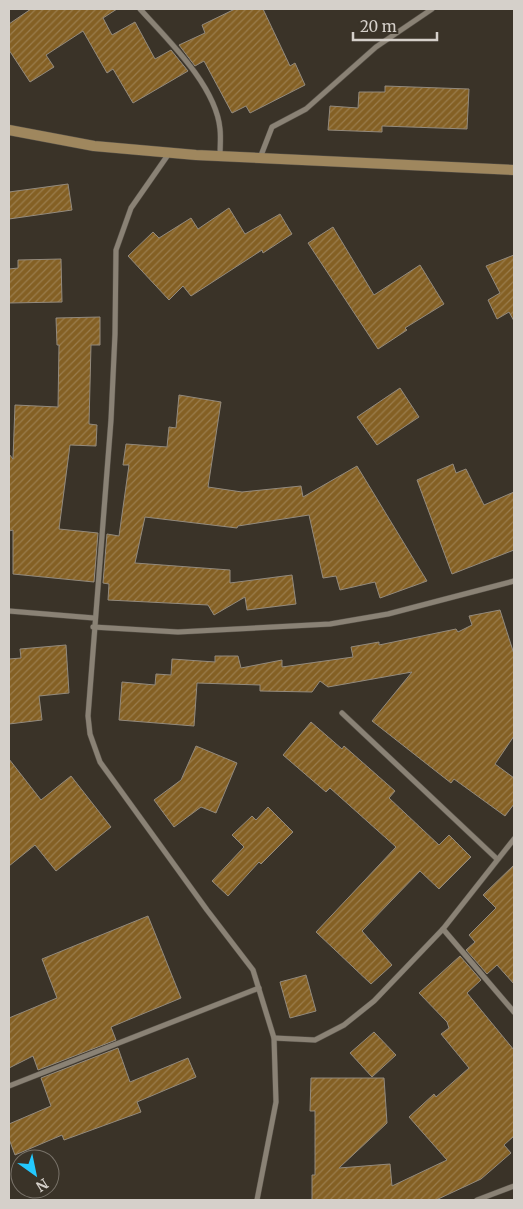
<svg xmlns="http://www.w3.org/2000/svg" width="523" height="1209" font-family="Merriweather,serif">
  <defs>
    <pattern id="building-hatch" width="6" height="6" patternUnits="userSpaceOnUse" patternTransform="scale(1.25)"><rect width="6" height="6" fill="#846024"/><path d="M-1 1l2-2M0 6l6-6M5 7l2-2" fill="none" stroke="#9a7d4d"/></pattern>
  </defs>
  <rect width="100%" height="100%" fill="#3a3328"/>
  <g fill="url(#building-hatch)" stroke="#938a7d">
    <path d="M31,9H117L103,18L112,35L135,22L155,59L171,50L188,71L133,103L113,69L107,73L83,31L46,55L54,67L30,82L9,50V24Z"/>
    <path d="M235,9H263L290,66L295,63L305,85L250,113L246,106L232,113L204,61L195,66L179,45L205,33L202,25Z"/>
    <path d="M385,86L469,89L467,129L382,126V132L328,130L330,106L358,108L359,92H385Z"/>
    <path d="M68,184L72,210L9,219V192Z"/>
    <path d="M229,208L245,234L280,214L292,234L263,253L262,250L191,296L183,286L169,300L128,256L153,232L159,238L191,218L198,229Z"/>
    <path d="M333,227L374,295L420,265L444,304L405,328L407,330L378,349L308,243Z"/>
    <path d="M514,255V321L509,312L497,319L488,300L500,293L486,266Z"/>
    <path d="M61,259L62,302L9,303V269L18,268V260Z"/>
    <path d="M100,317V345H91L89,424L97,425L96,446L70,445L59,529L98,533L94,582L13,574V530L9,531V454L13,459L15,405L58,407L59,345H57L56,318Z"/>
    <path d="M400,388L419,417L377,445L357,417Z"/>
    <path d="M179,395L221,402L208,487L242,492L301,486L303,497L357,466L427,581L380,598L375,582L340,590L336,576L323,578L309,515L238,526L237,528L145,517L135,563L230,570V583L292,575L296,604L247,610L245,597L214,615L208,605L108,600L109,584L103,583L107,534L119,536L129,465H123L126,444L167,447L169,427L176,428Z"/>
    <path d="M453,464L456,473L466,469L484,505L514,492V550L452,574L417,480Z"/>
    <path d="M500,610L514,654V736L495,764L514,778V804L505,816L454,779L451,783L372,721L412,672L328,687L320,681L312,692L260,691V685L197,683L194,726L119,720L122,682L155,685L156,674L171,675L172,659L215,662V656H238L241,668L282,660V667L353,657L351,647L379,642V645L456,629L458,632L472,625L469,616Z"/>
    <path d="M66,645L69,693L39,696L42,720L9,724V659L21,658L20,649Z"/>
    <path d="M311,722L342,749L344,746L395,791L389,798L439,845L449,835L471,857L439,889L420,871L362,931L392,965L371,984L316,932L396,847L330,788L326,792L283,755Z"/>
    <path d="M196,746L237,763L216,813L201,807L174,827L154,800L181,780Z"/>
    <path d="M9,759L41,800L71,776L111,827L56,871L35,845L9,866Z"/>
    <path d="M268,807L293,832L261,864L259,862L228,896L212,881L244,847L232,835L252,816L256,820Z"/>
    <path d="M514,865V984L497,965L487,974L466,950L475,942L469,935L496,908L483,895Z"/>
    <path d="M148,916L181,998L111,1027L116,1040L38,1070L33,1056L9,1068V1018L57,998L42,959Z"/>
    <path d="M460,956L481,980L467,993L514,1050V1136L504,1145L511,1153L481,1179L436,1200H312V1175H315V1111H310L311,1078H384L387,1123L339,1168L390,1164L392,1186L447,1160L409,1117L434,1094L436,1097L469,1068L441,1034L449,1028L447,1022L419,993Z"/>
    <path d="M306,975L316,1011L290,1018L280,982Z"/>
    <path d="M374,1032L396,1055L372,1077L350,1053Z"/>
    <path d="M118,1048L130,1082L188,1058L196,1077L137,1102L141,1112L64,1140L62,1135L15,1155L9,1139V1124L51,1106L41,1078Z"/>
  </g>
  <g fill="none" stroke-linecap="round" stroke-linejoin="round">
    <defs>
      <g id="street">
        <path d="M140,9C168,40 216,86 220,129C221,138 220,147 220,156"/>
        <path d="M170,152L131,208L116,250L115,334L111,420L88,716L90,734L100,762L207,910L253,970L274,1038L276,1102L257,1200"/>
        <path d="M260,158L272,127L306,109L376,47L432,9"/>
        <path d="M9,611L94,618"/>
        <path d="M93,627L178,632L330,624L388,614L514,581"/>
        <path d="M342,713L497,859"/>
        <path d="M443,929L514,1012"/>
        <path d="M274,1038L315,1040L344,1025L374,1001L443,929L514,839"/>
        <path d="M9,1086L259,988"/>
        <path d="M477,1200L514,1186"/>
      </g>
      <path id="secondary" d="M9,130L94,146L196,155L514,170"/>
    </defs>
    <use href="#street" stroke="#575148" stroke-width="6"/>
    <use href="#secondary" stroke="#575148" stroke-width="11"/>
    <use href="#street" stroke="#8a8275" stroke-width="5"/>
    <use href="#secondary" stroke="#9f875e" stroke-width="10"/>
  </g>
  <rect width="523" height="1209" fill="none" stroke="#d5d0ca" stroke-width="20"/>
  <g transform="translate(35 1174) rotate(147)"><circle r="24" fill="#3a3328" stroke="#787269"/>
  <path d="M0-4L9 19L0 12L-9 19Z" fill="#24c9fe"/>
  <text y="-8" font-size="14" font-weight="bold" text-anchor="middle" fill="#d5d0ca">N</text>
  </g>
  <path d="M353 32v8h84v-8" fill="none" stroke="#d5d0ca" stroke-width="2.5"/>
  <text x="360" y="32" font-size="15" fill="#d5d0ca" stroke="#3a3328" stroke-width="4" paint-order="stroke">20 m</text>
</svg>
